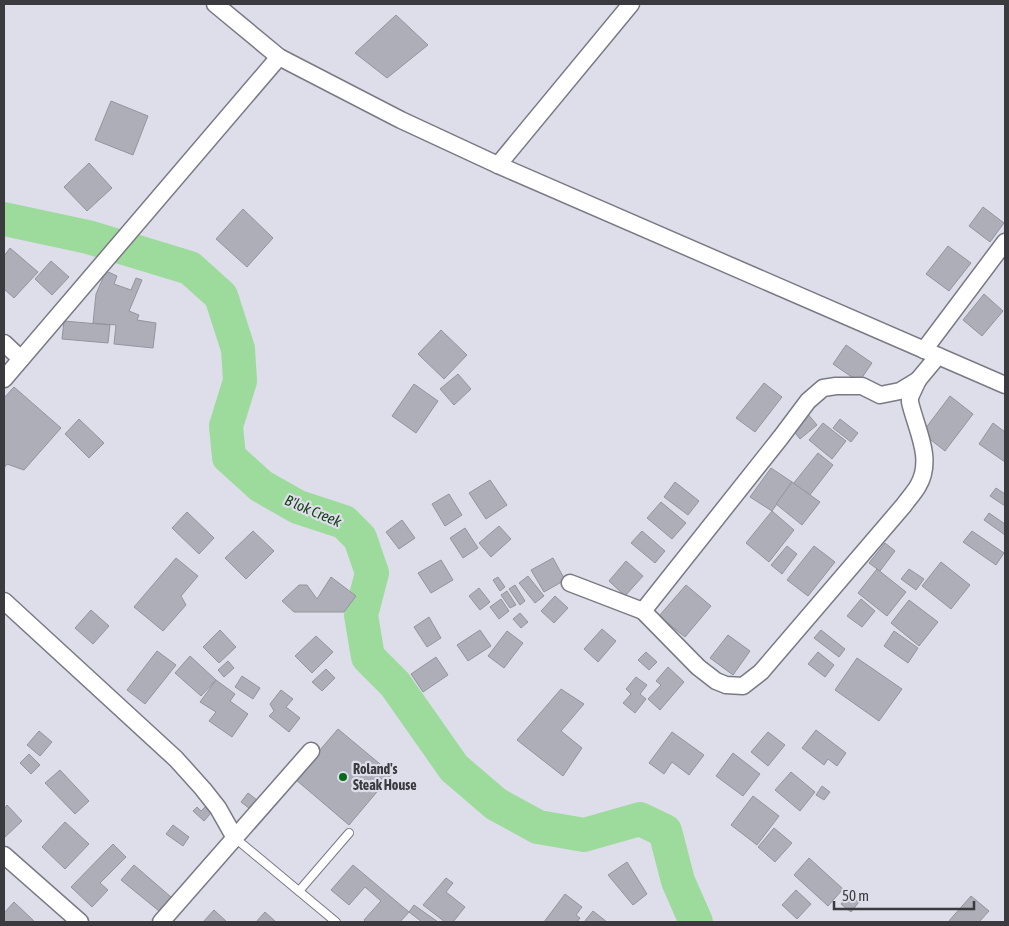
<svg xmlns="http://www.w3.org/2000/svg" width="1009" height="926" font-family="'Asap Condensed',sans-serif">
  <rect width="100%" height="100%" fill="#dedeea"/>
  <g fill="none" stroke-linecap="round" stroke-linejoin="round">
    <path stroke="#9cdb9c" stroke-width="34" d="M4,219L88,237L190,268L221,296L238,349L240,381L226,426L229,457L261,486L298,507L344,522L360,538L372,573L361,615L368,657L395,684L454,768L496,804L538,827L584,835L640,819L665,831L678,881L696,922"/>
  </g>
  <g fill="#aeaeb9" stroke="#94949e">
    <path d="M396,15L428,45L387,78L355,53Z"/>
    <path d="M111,101L148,116L133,155L95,140Z"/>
    <path d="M89,163L112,188L87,211L64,187Z"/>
    <path d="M983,207L1004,223L990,242L969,226Z"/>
    <path d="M243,209L273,238L247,267L216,239Z"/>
    <path d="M948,246L971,263L949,291L926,274Z"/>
    <path d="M10,248L38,272L14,298L4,289V256Z"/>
    <path d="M51,261L69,277L52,295L35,279Z"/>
    <path d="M106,271L117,276L114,284L131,290L136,278L142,280L129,311L139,315L137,320L156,323L153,348L114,344L116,325L93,323L96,294Z"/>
    <path d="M984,294L1003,311L982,336L963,320Z"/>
    <path d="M64,321L110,325L108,343L62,339Z"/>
    <path d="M441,330L467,355L444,379L418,354Z"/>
    <path d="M846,345L872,363L859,382L833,364Z"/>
    <path d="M458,374L471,389L454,405L440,389Z"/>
    <path d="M764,383L782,397L755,432L736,418Z"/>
    <path d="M414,384L438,401L416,433L392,416Z"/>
    <path d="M14,387L61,428L24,470L7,464L4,468V398Z"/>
    <path d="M950,396L973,414L945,451L922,433Z"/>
    <path d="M807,413L817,425L800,439L790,426Z"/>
    <path d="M79,419L104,443L89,458L65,434Z"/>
    <path d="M840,419L858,433L851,442L833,428Z"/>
    <path d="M823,423L846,441L832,459L809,440Z"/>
    <path d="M993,423L1005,432V462L979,444Z"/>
    <path d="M818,453L833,465L809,496L793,484Z"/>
    <path d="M771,468L792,482L772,511L750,497Z"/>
    <path d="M490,480L507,505L486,519L469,493Z"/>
    <path d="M675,482L699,501L688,515L664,497Z"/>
    <path d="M792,482L820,502L802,525L776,504Z"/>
    <path d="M996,488L1005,494V506L990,496Z"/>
    <path d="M449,494L462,515L445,526L432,504Z"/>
    <path d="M661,502L686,523L672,539L647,518Z"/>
    <path d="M772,511L794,530L769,562L746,543Z"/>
    <path d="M187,512L214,538L199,554L172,528Z"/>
    <path d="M989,513L1005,524V535L984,520Z"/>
    <path d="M402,520L415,538L399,549L386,532Z"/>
    <path d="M499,526L511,539L491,557L479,543Z"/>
    <path d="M465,528L478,548L463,558L450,538Z"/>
    <path d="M253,531L274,551L246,579L225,558Z"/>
    <path d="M642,531L665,551L655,563L631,543Z"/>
    <path d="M972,531L1004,553L996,565L963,542Z"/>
    <path d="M885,543L895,551L880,571L869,563Z"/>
    <path d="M787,546L797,554L782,574L771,565Z"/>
    <path d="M814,546L835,562L808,596L787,580Z"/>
    <path d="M176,558L198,576L181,596L186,605L163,631L134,607Z"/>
    <path d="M553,558L565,580L544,592L531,570Z"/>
    <path d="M441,560L453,580L431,593L418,573Z"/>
    <path d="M626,561L643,576L625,596L609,581Z"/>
    <path d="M941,562L970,585L951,609L922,586Z"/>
    <path d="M877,569L906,592L887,616L858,593Z"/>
    <path d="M909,569L924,579L916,590L901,579Z"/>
    <path d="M528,576L544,596L535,603L519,583Z"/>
    <path d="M331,577L356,596L344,612H294L282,601L299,585H307L317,599Z"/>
    <path d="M498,577L505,587L500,591L493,580Z"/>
    <path d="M515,585L525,601L520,605L509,589Z"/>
    <path d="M686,585L711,606L685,637L659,616Z"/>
    <path d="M479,588L490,602L480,610L469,596Z"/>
    <path d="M507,591L516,605L510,608L501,595Z"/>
    <path d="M555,596L568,608L554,623L541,611Z"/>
    <path d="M501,599L509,611L499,619L490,607Z"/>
    <path d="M861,599L875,611L862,627L847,616Z"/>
    <path d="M909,600L938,622L919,646L891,623Z"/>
    <path d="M91,610L109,626L93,644L75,628Z"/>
    <path d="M520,613L528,622L521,628L513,619Z"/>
    <path d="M429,617L441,638L427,647L414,627Z"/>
    <path d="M602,629L616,641L598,662L584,649Z"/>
    <path d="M220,630L236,647L219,663L203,647Z"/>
    <path d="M480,630L491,646L468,661L457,645Z"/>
    <path d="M821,630L845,649L839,657L814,638Z"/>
    <path d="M507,631L523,643L504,668L488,656Z"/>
    <path d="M894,631L918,648L908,663L884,646Z"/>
    <path d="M728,635L750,651L733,675L710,658Z"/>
    <path d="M316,636L333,652L312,673L295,656Z"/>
    <path d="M157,651L176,665L145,704L127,690Z"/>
    <path d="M646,652L657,662L649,670L638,660Z"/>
    <path d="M818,652L834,665L825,677L808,664Z"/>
    <path d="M190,656L216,680L201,696L175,673Z"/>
    <path d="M436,657L448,675L423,692L411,674Z"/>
    <path d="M857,658L902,689L879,721L835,690Z"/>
    <path d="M228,661L234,668L224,677L218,670Z"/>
    <path d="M668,667L684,682L660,710L648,699L661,685L656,681Z"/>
    <path d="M326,669L335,678L322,691L312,682Z"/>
    <path d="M242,676L260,688L253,699L235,687Z"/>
    <path d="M636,677L647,685L640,694L646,699L635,713L623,703L631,694L626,689Z"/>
    <path d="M216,680L235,694L230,701L248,714L232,737L209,721L216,712L200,702Z"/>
    <path d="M561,689L584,704L561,731L582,748L563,776L517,740Z"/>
    <path d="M281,690L293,699L286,707L300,718L289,732L269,716L274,711L270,704Z"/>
    <path d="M338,729L392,774L349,825L295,779Z"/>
    <path d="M816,730L846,753L837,766L828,759L824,765L802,748Z"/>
    <path d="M39,731L52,742L40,756L27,745Z"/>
    <path d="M672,732L704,755L689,775L672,762L664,774L649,763Z"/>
    <path d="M768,732L785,745L768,766L751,752Z"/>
    <path d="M733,753L760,774L743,796L716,776Z"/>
    <path d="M29,754L40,765L31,774L20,763Z"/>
    <path d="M60,770L89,801L75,814L45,783Z"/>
    <path d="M791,772L815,792L800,811L775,790Z"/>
    <path d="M822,786L830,792L824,800L816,795Z"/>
    <path d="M248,793L257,800L250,809L241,802Z"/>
    <path d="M753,796L779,816L757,845L731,825Z"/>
    <path d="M7,805L22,821L4,838V809Z"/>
    <path d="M197,807L201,811L205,807L211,813L204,821L193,811Z"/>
    <path d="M65,822L89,844L65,869L42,847Z"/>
    <path d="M173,825L189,837L183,846L166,834Z"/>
    <path d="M774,828L792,843L775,862L758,847Z"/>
    <path d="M113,844L126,857L100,883L108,890L92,907L71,887Z"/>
    <path d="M809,858L843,889L828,906L794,875Z"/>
    <path d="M627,862L647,894L633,905L608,875Z"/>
    <path d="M134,865L171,897L159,911L121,880Z"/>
    <path d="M353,865L409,912L400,922H366L364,920L381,901L365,887L349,905L331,890Z"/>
    <path d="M446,878L453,883L446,892L465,907L453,922H445L423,905Z"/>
    <path d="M796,890L811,904L797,919L782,905Z"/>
    <path d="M565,894L582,907L576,915L580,918L577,922H544Z"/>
    <path d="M849,894L859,902L851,912L841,904Z"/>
    <path d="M971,896L989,911L979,922H948Z"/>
    <path d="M14,902L35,922H4V913Z"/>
    <path d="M414,905L438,922H422L409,912Z"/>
    <path d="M214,910L227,922H203Z"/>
    <path d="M593,911L607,922H584Z"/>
    <path d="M265,912L276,922H256Z"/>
  </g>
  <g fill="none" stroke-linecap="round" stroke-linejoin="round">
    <defs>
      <g id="service">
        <path d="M235,838L336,922"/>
        <path d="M299,891L349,833"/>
      </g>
      <g id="minor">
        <path d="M215,4L279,57L401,120L498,165L1005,385"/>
        <path d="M498,165L631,4"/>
        <path d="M4,343L21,359"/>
        <path d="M924,350L1005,242"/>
        <path d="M4,379L279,57"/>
        <path d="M570,583L643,611L698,667L716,681L726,685L743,686L761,672L904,505C908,499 914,493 918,486C934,459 916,429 910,402V397L918,380"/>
        <path d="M4,601L176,759L203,789L218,808L235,838"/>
        <path d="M643,611L781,437L808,401L823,388L836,386H862L880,395L900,391L918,380L938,356"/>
        <path d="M4,855L80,922"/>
        <path d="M161,922L311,751"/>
      </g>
    </defs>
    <use href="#service" stroke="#7a7a85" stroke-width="10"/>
    <use href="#minor" stroke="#7a7a85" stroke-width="19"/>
    <use href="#service" stroke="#fff" stroke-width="8"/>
    <use href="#minor" stroke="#fff" stroke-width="16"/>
  </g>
  <circle fill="#066c19" stroke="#dedeea" stroke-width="2" cx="343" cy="777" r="5"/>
  <g text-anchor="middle" stroke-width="4.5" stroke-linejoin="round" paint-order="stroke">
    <g font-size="14" font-weight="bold" fill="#3a3a3f" stroke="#dedeea" text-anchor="start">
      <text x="353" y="774">Roland's<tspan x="353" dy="16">Steak House</tspan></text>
    </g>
    <g font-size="15" font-style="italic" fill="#143f17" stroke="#dedeea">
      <text transform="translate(313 511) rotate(23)" y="5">B'lok Creek</text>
    </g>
  </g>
  <rect width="1009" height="926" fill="none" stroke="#3a3a3f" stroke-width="10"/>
  <path d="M834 901v8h140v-8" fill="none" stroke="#3a3a3f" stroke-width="2.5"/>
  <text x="842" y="901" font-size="15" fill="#3a3a3f" stroke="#dedeea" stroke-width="4" paint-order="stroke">50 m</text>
</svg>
